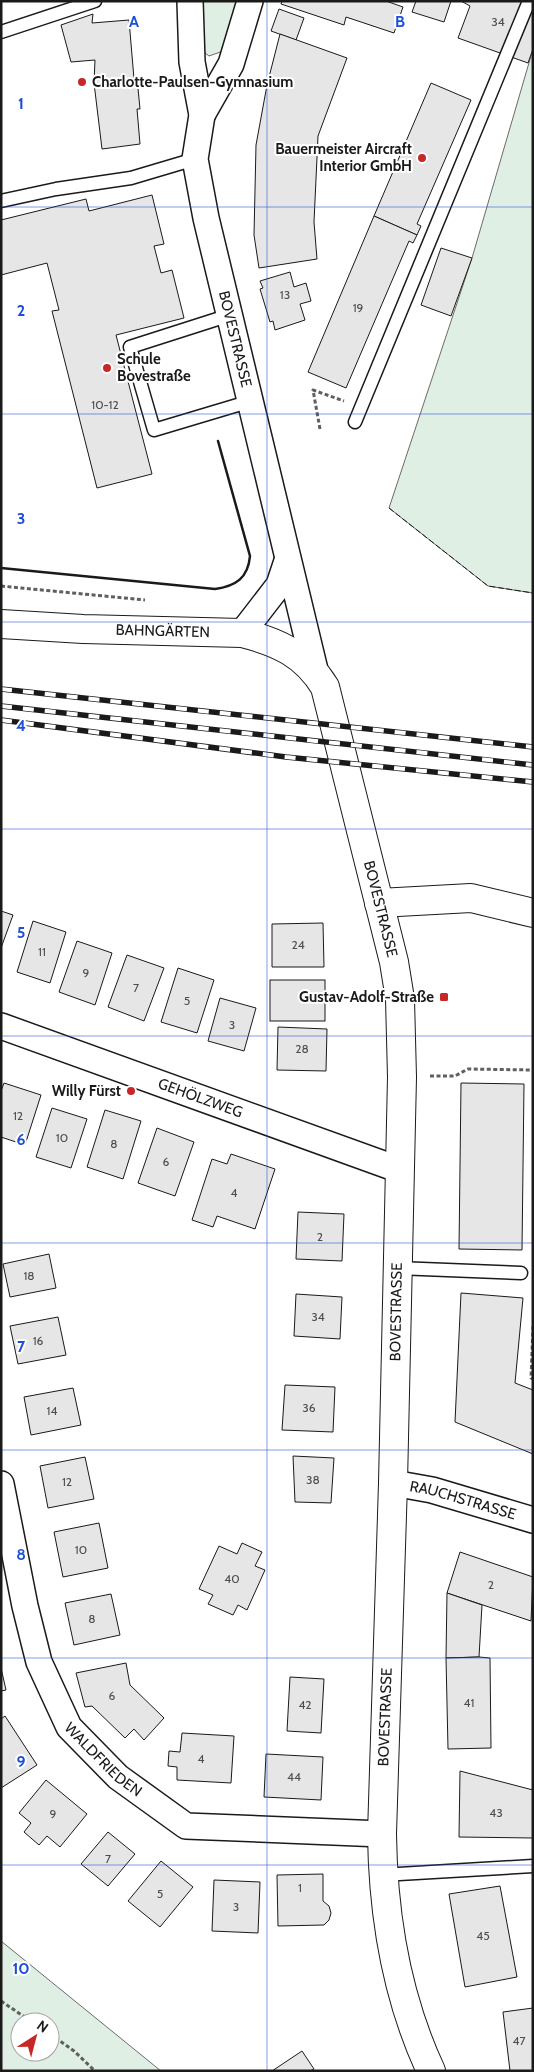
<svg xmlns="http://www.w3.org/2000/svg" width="534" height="2072" font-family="Cabin,sans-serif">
  <rect width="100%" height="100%" fill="#fff"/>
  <g fill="#e0efe3" stroke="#6a6a6a" fill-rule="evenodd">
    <path d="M200,1H240L226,50L209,56L200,49Z"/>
    <path d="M533,49V593L488,586L389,508L472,258Z"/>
    <path d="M1,1941L161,2071H1ZM20,2022H50V2052H20Z"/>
  </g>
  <g fill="#e6e6e6" stroke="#1a1a1a">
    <path d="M282,1H386L403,7L394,33L346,17L344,25L281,4Z"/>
    <path d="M416,1H451L444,22L412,12Z"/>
    <path d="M461,1H533V49L528,63L458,38L470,6Z"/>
    <path d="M279,9L304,18L296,40L271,31Z"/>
    <path d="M93,14L92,23L129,20L134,79L137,78L140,109H137L140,144L102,149L94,83L95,60L71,62L61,25Z"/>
    <path d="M280,34L347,58L318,136L314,222L317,259L259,268L254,235L256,145L267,85Z"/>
    <path d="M431,83L471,100L417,224L421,226L417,235L374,216Z"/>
    <path d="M152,195L164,244L154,246L161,273L172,270L184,318L116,335L152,474L97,488L52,311L59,310L47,263L1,275V220L86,199L89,211Z"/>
    <path d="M374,216L417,235L413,243L409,241L346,388L308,372Z"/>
    <path d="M441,248L472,258L451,316L421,305Z"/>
    <path d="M290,272L294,287L306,283L311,301L300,304L305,320L275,330L273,321L270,322L260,289L263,288L260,281Z"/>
    <path d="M1,911L13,915L1,948Z"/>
    <path d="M33,921L66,932L50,983L17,972Z"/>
    <path d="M323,923L324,967H272V924Z"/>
    <path d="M77,941L112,953L95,1005L59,992Z"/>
    <path d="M127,955L164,968L144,1021L108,1007Z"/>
    <path d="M178,968L214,980L197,1033L161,1022Z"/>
    <rect x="270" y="980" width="55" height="41"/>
    <path d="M220,998L256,1008L244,1051L208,1041Z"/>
    <path d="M278,1027L327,1029L326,1071L277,1070Z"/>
    <path d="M4,1083L41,1095L25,1145L1,1137V1091Z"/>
    <path d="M461,1083L524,1084L522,1250L459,1249Z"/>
    <path d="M52,1108L87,1119L71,1168L36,1157Z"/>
    <path d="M105,1110L141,1121L123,1179L87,1167Z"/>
    <path d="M157,1128L194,1142L175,1196L138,1183Z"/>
    <path d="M231,1154L275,1169L255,1229L217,1216L213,1227L192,1220L212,1159L227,1164Z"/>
    <path d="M298,1212L344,1214L342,1261L296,1259Z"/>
    <path d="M49,1254L56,1288L10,1297L3,1264Z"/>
    <path d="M461,1293L523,1298L515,1383L533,1390V1454L455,1422Z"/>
    <path d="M296,1294L342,1297L340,1339L294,1336Z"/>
    <path d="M58,1317L66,1355L18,1364L10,1326Z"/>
    <path d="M285,1385L335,1387L333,1432L282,1430Z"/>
    <path d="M73,1388L81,1425L31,1435L24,1397Z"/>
    <path d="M293,1456L334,1458L331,1503L295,1502Z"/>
    <path d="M85,1457L94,1499L48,1508L40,1466Z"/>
    <path d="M99,1523L108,1568L63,1577L54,1532Z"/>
    <path d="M242,1543L262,1552L255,1566L265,1570L247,1610L238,1605L233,1615L208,1604L213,1595L199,1589L219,1546L237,1554Z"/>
    <path d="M460,1552L533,1577L531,1621L447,1593Z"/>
    <path d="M447,1593L482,1605L479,1657L446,1658Z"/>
    <path d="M111,1594L120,1635L74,1645L65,1603Z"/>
    <path d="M479,1657L490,1658L491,1748L448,1749L446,1658Z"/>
    <path d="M126,1663L130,1685L164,1718L144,1740L134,1729L125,1738L92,1706L85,1707L76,1673Z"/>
    <path d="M1,1668L6,1690L1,1691Z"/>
    <path d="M290,1677L324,1679L321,1733L287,1731Z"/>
    <path d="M5,1716L37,1765L1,1788V1719Z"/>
    <path d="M182,1733L234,1736L231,1783L177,1780V1767L168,1766L169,1751L180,1752Z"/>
    <path d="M266,1754L323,1757L321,1800L264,1797Z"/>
    <path d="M460,1771L533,1790V1838L459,1837Z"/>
    <path d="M46,1780L87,1814L60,1847L47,1836L39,1845L24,1832L31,1823L19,1813Z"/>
    <path d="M108,1832L135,1854L108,1886L81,1864Z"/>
    <path d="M161,1861L193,1887L160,1927L128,1901Z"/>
    <path d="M323,1874V1901L329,1906L331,1913L329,1920L324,1925L278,1926L277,1875Z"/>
    <path d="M214,1880L260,1882L258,1933L212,1931Z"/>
    <path d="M500,1886L517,1977L465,1987L449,1894Z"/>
    <path d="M533,2008V2071H510L503,2012Z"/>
    <path d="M302,2051L314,2069L310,2071H272Z"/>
  </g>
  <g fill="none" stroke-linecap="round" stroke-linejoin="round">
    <defs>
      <g id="lane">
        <path d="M1,32L95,1"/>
        <path d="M1,201L56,189L131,178L195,159"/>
        <path d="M230,315L130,347L154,430L251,401"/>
        <path d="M355,422L529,1"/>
        <path d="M397,1268L521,1273"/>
        <path d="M382,1875L533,1866"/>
      </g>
      <g id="street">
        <path id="s1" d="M190,1L192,62L202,115L195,159L206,218L315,670"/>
        <path d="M202,115L231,64L250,1"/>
        <path d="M242,633L279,585L287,561"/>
        <path id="s2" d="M1,1026L400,1170"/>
        <path id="s3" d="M393,1483L432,1490L533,1520"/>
        <path id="s4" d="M1,1484L25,1606L39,1662L69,1727L118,1777L186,1826L382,1834"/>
      </g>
      <g id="secondary">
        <path id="s5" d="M1,624L83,629L242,633C278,642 305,654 325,687L394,962L400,999L402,1077L393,1483L382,1834C383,1916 396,1996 431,2071"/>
        <path d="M379,903L471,898L533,913"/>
      </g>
    </defs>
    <use href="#lane" stroke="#1a1a1a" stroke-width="15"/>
    <use href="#street" stroke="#1a1a1a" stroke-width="28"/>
    <use href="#secondary" stroke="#1a1a1a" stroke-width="30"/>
    <g stroke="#5f5f5f" stroke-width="3" stroke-dasharray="4 2.5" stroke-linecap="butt">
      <path d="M320,429L313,390L344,401"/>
      <path d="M1,586L145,600"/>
      <path d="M430,1076H455L468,1069L533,1070"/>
      <path d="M533,1326L531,1378L533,1379"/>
      <path d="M1,2001L32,2022"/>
      <path d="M50,2034L74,2051L95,2071"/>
    </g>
    <use href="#lane" stroke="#fff" stroke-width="12"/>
    <use href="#street" stroke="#fff" stroke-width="25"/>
    <use href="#secondary" stroke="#fff" stroke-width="28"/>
    <defs>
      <g id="rail">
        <path d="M1,689L533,747"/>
        <path d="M1,706L533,765"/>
        <path d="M1,720L286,757L533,782"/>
      </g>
    </defs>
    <use href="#rail" stroke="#1a1a1a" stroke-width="5.5"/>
    <use href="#rail" stroke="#fff" stroke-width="4" stroke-dasharray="11" stroke-linecap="butt"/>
    <path stroke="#1a1a1a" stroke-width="1" stroke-dasharray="6 2.5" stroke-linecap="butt" d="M389,508L488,586L533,593"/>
    <path stroke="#1a1a1a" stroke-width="2.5" d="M1,568L215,589C236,586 248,578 250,556L218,441"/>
  </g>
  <path fill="none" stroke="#1d4ed8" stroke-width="1" stroke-opacity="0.55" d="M267,1V2071M1,207H533M1,414H533M1,622H533M1,829H533M1,1036H533M1,1243H533M1,1450H533M1,1658H533M1,1865H533"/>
  <g fill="#c62828" stroke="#fff" stroke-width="2">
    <circle cx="82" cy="82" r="5"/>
    <circle cx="422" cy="158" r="5"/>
    <circle cx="107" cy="368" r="5"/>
    <rect x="439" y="992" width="10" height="10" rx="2.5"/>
    <circle cx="131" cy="1091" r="5"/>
  </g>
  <g text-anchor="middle" stroke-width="4" stroke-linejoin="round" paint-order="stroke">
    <g font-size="12" fill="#4d4d4d">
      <text x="498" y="26">34</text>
      <text x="285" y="299">13</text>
      <text x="358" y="312">19</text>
      <text x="105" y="409">10-12</text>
      <text x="298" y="949">24</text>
      <text x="42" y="956">11</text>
      <text x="86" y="977">9</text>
      <text x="136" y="992">7</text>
      <text x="187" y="1005">5</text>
      <text x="232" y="1029">3</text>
      <text x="302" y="1053">28</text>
      <text x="18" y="1120">12</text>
      <text x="62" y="1142">10</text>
      <text x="114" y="1148">8</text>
      <text x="166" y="1166">6</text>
      <text x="234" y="1197">4</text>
      <text x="320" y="1241">2</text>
      <text x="29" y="1280">18</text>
      <text x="318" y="1321">34</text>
      <text x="38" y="1345">16</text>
      <text x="309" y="1412">36</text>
      <text x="52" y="1415">14</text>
      <text x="313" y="1484">38</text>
      <text x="67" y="1486">12</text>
      <text x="81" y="1554">10</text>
      <text x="232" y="1583">40</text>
      <text x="491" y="1589">2</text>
      <text x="92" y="1623">8</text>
      <text x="112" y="1700">6</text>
      <text x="469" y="1707">41</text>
      <text x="305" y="1709">42</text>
      <text x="201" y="1763">4</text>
      <text x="294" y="1781">44</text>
      <text x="496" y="1817">43</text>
      <text x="53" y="1818">9</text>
      <text x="108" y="1863">7</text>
      <text x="300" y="1892">1</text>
      <text x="160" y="1898">5</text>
      <text x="236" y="1911">3</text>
      <text x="483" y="1940">45</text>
      <text x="519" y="2045">47</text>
    </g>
    <g font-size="15" font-weight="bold" fill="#1a1a1a" stroke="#fff" text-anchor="end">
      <text x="92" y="87" text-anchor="start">Charlotte-Paulsen-Gymnasium</text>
      <text x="412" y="154">Bauermeister Aircraft<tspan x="412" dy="17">Interior GmbH</tspan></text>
      <text x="117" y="364" text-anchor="start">Schule<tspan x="117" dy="17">Bovestraße</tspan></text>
      <text x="434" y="1002">Gustav-Adolf-Straße</text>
      <text x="121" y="1096">Willy Fürst</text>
    </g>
    <g font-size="15" fill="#1a1a1a" stroke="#fff">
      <text dy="5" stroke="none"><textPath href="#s1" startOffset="344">BOVESTRASSE</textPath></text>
      <text dy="5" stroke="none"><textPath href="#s5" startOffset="162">BAHNGÄRTEN</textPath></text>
      <text dy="5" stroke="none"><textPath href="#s5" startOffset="572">BOVESTRASSE</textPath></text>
      <text dy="5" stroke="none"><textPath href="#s2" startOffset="212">GEHÖLZWEG</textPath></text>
      <text transform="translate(396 1312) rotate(-89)" y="5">BOVESTRASSE</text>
      <text dy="5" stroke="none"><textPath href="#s3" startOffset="72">RAUCHSTRASSE</textPath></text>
      <text transform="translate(385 1717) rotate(-88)" y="5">BOVESTRASSE</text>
      <text dy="5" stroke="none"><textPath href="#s4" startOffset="301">WALDFRIEDEN</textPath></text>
    </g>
  </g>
  <g font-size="16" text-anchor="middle" font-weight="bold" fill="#1d4ed8" stroke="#fff" stroke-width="4" stroke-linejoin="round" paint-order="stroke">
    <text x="134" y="27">A</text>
    <text x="400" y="27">B</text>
    <text x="21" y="109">1</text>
    <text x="21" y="316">2</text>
    <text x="21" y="524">3</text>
    <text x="21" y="731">4</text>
    <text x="21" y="938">5</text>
    <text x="21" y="1145">6</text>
    <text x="21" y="1352">7</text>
    <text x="21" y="1560">8</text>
    <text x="21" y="1767">9</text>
    <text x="21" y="1974">10</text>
  </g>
  <rect width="534" height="2072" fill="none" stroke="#1a1a1a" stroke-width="5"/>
  <g transform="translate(35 2037) rotate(36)"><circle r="24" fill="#ffffff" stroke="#a3a3a3"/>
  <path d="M0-4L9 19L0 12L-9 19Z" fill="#c62828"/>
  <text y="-8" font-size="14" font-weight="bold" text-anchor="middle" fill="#1a1a1a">N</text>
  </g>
</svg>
